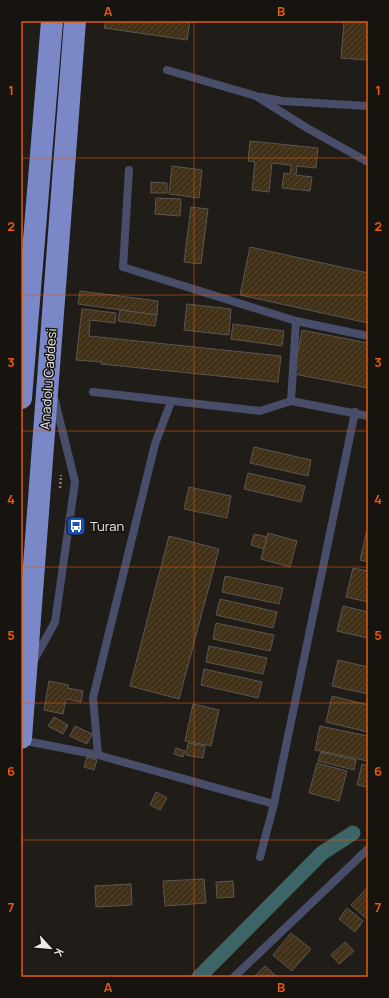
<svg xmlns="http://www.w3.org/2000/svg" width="389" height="998" font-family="Manrope,sans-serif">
  <defs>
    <pattern id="building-hatch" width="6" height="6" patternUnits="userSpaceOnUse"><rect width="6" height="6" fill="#413118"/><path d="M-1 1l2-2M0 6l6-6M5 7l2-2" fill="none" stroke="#54452e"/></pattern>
  </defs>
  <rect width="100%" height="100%" fill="#201d19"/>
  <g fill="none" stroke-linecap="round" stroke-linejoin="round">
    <path stroke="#3d6566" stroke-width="15" d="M199,977L322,853L353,833"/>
  </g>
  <g fill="url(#building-hatch)" stroke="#5a5651">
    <path d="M106,21H190L187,40L104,28Z"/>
    <path d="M344,21H368V60L341,58Z"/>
    <path d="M250,141L318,148L316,168L297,166L296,175L312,177L310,191L282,188L284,173L290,174L291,165L272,163L269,192L252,190L255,162L248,161Z"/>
    <path d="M172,166L202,170L199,198L169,194Z"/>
    <path d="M151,182L167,183V193H151Z"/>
    <path d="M156,198L181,199L180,216L155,214Z"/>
    <path d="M191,207L208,209L201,264L184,262Z"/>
    <path d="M250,247L368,273V323L240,295Z"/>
    <path d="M80,291L158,301L157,315L78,304Z"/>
    <path d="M187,304L231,309L229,335L184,330Z"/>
    <path d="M82,309L116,313L115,323L90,320L89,336L281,356L278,382L101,364L102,362L76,360Z"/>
    <path d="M120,310L157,315L155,326L118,321Z"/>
    <path d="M233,324L284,331L282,346L231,339Z"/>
    <path d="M302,330L368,343V388L294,374Z"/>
    <path d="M254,447L311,460L308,476L250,463Z"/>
    <path d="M248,473L305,486L301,502L244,489Z"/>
    <path d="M189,487L231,496L227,518L184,509Z"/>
    <path d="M367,530H368V562L360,560Z"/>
    <path d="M268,533L297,541L290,567L261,559Z"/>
    <path d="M254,534L267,537L264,549L251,545Z"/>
    <path d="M169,536L219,549L179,699L130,686Z"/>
    <path d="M353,568L368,571V602L346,597Z"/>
    <path d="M225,576L283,588L279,604L222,592Z"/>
    <path d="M220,599L277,612L273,628L216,615Z"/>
    <path d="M343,606L368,612V638L337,631Z"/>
    <path d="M216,623L274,635L270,651L213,639Z"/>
    <path d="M209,646L267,658L263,674L206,662Z"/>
    <path d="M338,660L368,667V694L332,686Z"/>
    <path d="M204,669L262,682L258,698L201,685Z"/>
    <path d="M49,681L68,685V688L83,691L81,702L66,699L63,714L44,710Z"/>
    <path d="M332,696L368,705V732L326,722Z"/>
    <path d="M193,704L219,710L211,746L185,741Z"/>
    <path d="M54,717L68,725L63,734L48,726Z"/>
    <path d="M75,726L92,734L87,744L70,736Z"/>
    <path d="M320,726L368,736V761L315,750Z"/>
    <path d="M188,743L205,746L203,758L186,755Z"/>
    <path d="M176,748L185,751L183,757L174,754Z"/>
    <path d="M321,752L356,760L354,770L318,761Z"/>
    <path d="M87,757L97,760L94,770L84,767Z"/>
    <path d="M317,763L347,771L339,801L309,793Z"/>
    <path d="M362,764L368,766V787L357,785Z"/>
    <path d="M156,792L167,798L160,810L150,805Z"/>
    <path d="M204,879L206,903L165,906L163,881Z"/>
    <path d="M233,881L234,897L217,898L216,882Z"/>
    <path d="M131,884L132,905L96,907L95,886Z"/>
    <path d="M368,887V920L351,905Z"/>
    <path d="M347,908L363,921L355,932L339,919Z"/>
    <path d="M291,933L311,949L292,971L273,955Z"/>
    <path d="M345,942L354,951L339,964L331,955Z"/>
    <path d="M265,966L276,976L277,977H254Z"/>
  </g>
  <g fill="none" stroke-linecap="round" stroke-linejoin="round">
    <path stroke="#82807c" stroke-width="2.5" stroke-dasharray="2 2" stroke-linecap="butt" d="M60,488L61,475"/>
    <g stroke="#484e6a" stroke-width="8">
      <path d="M167,70L256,96L307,128L368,162"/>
      <path d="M261,97L282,101L368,106"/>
      <path d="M129,170L123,267L296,321L291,401"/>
      <path d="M296,321L368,336"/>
      <path d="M93,392L260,411L291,401L368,416"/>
      <path d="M33,662L55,622L75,482L55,401"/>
      <path d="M21,740L98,755L274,804L260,857"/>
      <path d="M98,755L93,698L155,444L171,402"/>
      <path d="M274,804L355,412"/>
      <path d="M234,977L368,849"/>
    </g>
    <g stroke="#7a88c8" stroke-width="22">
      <path d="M21,398L52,21"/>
      <path d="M21,738L75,21"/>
    </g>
  </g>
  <path fill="none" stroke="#e8590c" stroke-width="1" stroke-opacity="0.55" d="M194,21V977M21,158H368M21,295H368M21,431H368M21,567H368M21,703H368M21,840H368"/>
  <defs>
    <symbol id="bus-square" viewBox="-11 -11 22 22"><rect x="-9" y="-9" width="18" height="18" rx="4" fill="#1a4fb4" stroke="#171410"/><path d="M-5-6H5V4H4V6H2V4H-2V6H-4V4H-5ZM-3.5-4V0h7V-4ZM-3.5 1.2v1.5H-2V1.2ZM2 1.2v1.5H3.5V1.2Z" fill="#fff"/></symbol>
  </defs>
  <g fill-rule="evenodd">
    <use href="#bus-square" x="65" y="515" width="22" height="22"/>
  </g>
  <g text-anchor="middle" stroke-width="3" stroke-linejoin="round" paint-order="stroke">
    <g font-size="13" fill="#edebe8" stroke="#171410">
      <text transform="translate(48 379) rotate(-86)" y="5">Anadolu Caddesi</text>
    </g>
    <g font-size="13" fill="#edebe8" stroke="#171410" text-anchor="start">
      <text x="90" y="531">Turan</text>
    </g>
  </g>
  <rect width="389" height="998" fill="none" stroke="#171410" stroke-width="44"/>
  <g transform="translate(50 948) rotate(117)" stroke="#171410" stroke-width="3" paint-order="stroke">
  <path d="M0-3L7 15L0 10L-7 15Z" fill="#edebe8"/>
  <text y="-6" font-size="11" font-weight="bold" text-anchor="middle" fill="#edebe8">K</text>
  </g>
  <rect x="22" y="22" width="345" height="954" fill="none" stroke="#e8590c" stroke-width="1.5"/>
  <g font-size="13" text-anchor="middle" font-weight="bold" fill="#e8590c">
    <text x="108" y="16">A</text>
    <text x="281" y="16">B</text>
    <text x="11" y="95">1</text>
    <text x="378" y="95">1</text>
    <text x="11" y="231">2</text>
    <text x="378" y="231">2</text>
    <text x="11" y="367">3</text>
    <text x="378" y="367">3</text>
    <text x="11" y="504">4</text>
    <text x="378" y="504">4</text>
    <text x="11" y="640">5</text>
    <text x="378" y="640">5</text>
    <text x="11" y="776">6</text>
    <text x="378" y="776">6</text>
    <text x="11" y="912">7</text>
    <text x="378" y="912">7</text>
    <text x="108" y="992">A</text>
    <text x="281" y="992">B</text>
  </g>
</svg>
